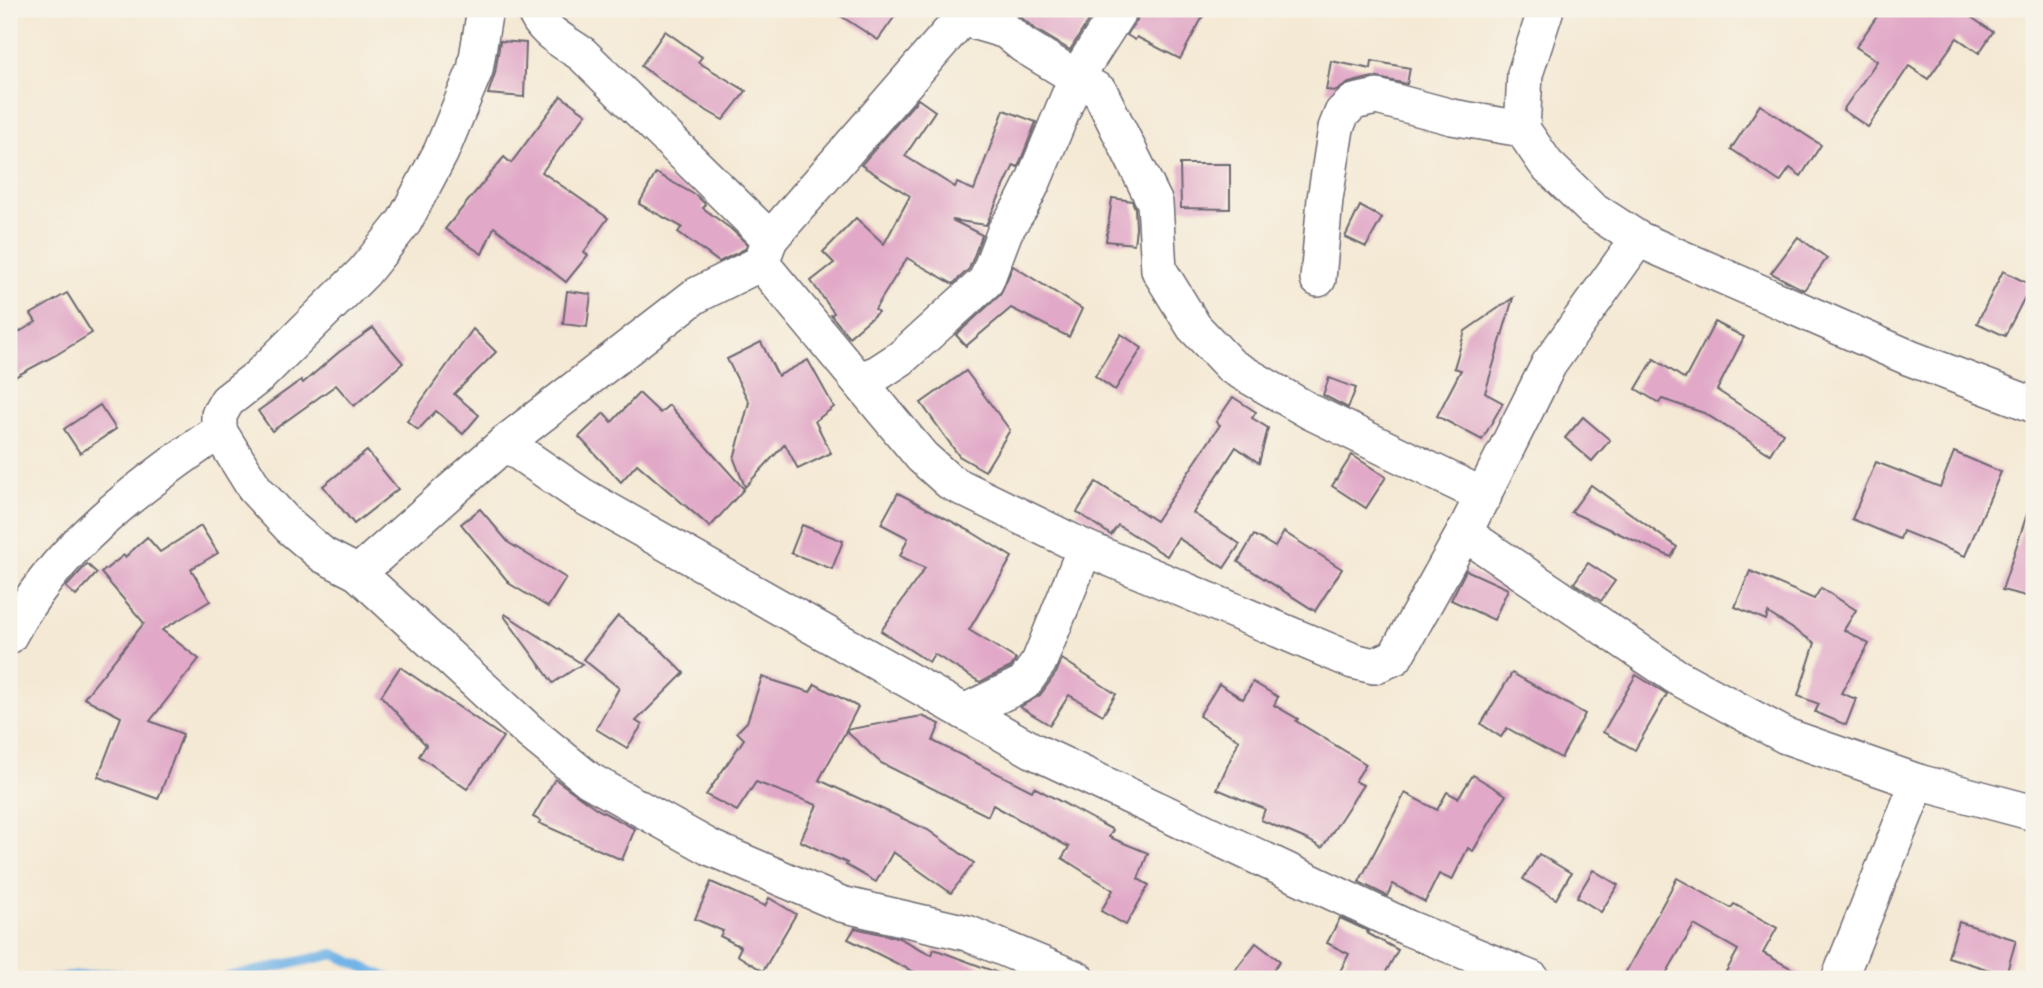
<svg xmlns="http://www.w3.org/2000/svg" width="2043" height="988" font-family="'Architects Daughter',sans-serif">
  <rect width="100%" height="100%" fill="#f7f3e8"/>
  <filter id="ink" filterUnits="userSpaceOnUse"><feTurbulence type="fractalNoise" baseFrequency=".0143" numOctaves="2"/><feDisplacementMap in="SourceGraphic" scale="14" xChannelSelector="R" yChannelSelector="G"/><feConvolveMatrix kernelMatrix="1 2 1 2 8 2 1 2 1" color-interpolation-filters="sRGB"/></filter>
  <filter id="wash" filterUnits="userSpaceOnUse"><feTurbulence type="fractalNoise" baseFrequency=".00686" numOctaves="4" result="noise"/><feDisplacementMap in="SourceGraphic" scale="28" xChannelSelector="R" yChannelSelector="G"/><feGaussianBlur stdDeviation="1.57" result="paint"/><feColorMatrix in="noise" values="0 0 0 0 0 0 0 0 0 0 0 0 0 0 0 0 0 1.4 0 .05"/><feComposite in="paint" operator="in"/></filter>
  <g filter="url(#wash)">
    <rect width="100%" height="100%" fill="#f4e9d4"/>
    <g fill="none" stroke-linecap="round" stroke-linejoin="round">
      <g stroke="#72b4e7" stroke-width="10">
        <path d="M53,979L113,973L138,979"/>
        <path d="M220,979L334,954L390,979"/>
      </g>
    </g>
    <g id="blocks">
      <g fill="#e1a9c7">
        <path d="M830,9H900L878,40Z"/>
        <path d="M1002,9H1096L1070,50L1035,29L1018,15Z"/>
        <path d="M1140,9H1207L1180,59L1137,37L1135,40L1127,35L1137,20Z"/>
        <path d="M1882,9H1959L1993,32L1979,53L1957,38L1928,79L1909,66L1868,127L1843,110L1877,61L1856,47Z"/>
        <path d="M665,31L702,57L698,62L746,91L723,120L688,100L641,66Z"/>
        <path d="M500,41L526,43L524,97L488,94L495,73Z"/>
        <path d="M1331,61L1371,69L1372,61L1410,68L1407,84L1373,77L1349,83L1336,91L1326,90Z"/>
        <path d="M561,96L586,114L542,172L608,218L584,252L588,255L566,282L494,227L482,254L445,229L504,157L511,163Z"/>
        <path d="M918,99L935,111L905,156L955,187L957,183L974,190L1004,110L1036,122L1018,167L1014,165L986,225L952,220L982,235L969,269L953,284L907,258L875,309L878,312L849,337L831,315L834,313L811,281L834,263L823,252L856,218L884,244L910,196L861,165Z"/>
        <path d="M1760,105L1821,145L1801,176L1790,168L1780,182L1731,149Z"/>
        <path d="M1180,164H1230V209L1181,208Z"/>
        <path d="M656,173L697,196L705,204L703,208L731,229L747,244L745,249L719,262L678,232L682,227L639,204Z"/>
        <path d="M1112,198L1132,201L1135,208L1136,228L1134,244L1106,241Z"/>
        <path d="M1360,206L1382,218L1366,247L1345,237Z"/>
        <path d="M1798,237L1827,258L1804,290L1771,273Z"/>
        <path d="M1013,266L1082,309L1069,337L1011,308L966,346L956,335L1000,295Z"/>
        <path d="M2003,271L2031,285L2005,336L1977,323Z"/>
        <path d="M567,291L591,294L587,327L563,324Z"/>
        <path d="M67,293L92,333L56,355L9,380V338L36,322L31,314Z"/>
        <path d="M1513,298L1485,393L1503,403L1482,440L1437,416L1461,370L1454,368L1465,331Z"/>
        <path d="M1715,322L1744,337L1717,390L1783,433L1770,454L1704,413L1662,399L1659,403L1636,389L1654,359L1685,379Z"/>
        <path d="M373,328L403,363L354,406L336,385L272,431L258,411L301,380L303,383L339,352Z"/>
        <path d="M473,329L496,352L454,394L479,415L463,434L436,411L418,430L407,421Z"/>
        <path d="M1121,334L1142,348L1115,390L1095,376Z"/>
        <path d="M761,342L778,376L808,360L834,407L815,421L831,453L798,469L785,444L745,487L734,459L749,402L727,359Z"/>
        <path d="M966,371L1010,430L985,471L959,456L921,403Z"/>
        <path d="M1329,378L1356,388L1348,408L1323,395Z"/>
        <path d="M639,393L660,413L669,405L744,489L710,527L637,464L621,482L579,437L604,413L612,422Z"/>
        <path d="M1233,397L1256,412L1252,418L1268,428L1259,463L1236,447L1193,513L1240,544L1224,568L1178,538L1167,556L1118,525L1111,535L1077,512L1096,482L1156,521L1220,425L1216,422Z"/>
        <path d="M100,405L116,429L80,453L64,429Z"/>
        <path d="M1583,417L1610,440L1592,461L1565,438Z"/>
        <path d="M367,451L398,489L354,524L323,486Z"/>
        <path d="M1954,452L2001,472L1965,556L1903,531L1900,539L1852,519L1876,462L1940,487Z"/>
        <path d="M1352,455L1386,477L1366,508L1332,486Z"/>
        <path d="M1591,485L1677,547L1671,557L1571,512Z"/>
        <path d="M898,493L970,531L1012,557L969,630L1016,659L1011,667L980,682L934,654L929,662L881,631L925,568L900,556L908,538L881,524Z"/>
        <path d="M2029,508H2034V598L2002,590Z"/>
        <path d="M480,509L509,543L566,578L548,607L510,584L461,524Z"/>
        <path d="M802,525L843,541L832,569L791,553Z"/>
        <path d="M201,526L218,553L191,569L210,601L162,630L199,659L150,721L183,734L158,799L98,777L121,717L84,698L144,623L101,573L124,555L125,557L147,537L160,552Z"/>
        <path d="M1284,532L1342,569L1315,611L1238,562L1254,535L1275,547Z"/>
        <path d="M1588,563L1615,581L1601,601L1574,583Z"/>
        <path d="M87,564L97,573L76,596L66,587Z"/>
        <path d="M1466,570L1508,589L1494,620L1451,600Z"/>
        <path d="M1750,571L1814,599L1821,588L1856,610L1844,630L1869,644L1841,693L1856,699L1846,725L1815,712L1819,704L1798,696L1815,643L1768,613L1766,620L1735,607Z"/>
        <path d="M505,614L582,664L553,683L504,616Z"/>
        <path d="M618,616L657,646L684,673L636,721L642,725L627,748L596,729L619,688L583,659Z"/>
        <path d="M1062,659L1116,694L1103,715L1069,695L1050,725L1020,707L1040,695L1056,673Z"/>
        <path d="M400,667L503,737L467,789L419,756L426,745L381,696Z"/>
        <path d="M1512,673L1585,714L1561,758L1507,728L1501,737L1481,724Z"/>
        <path d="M1636,675L1667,694L1635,750L1603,732Z"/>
        <path d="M762,677L810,692L815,684L858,707L846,730L922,716L940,724L933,741L1032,791L1034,787L1113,830L1109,837L1148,853L1138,879L1149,885L1126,925L1101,911L1113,890L1062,858L1069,847L993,805L988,816L881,763L846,731L819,780L928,830L974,863L951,893L893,852L876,882L846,865L847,863L800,841L817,805L756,782L737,811L706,795L744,739L737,732L747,722Z"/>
        <path d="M1253,682L1278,697L1274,705L1298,719L1296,721L1366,764L1355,781L1363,785L1322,848L1308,840L1261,820L1265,809L1217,789L1239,740L1199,716L1219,684L1243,699Z"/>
        <path d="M1473,775L1506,795L1473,851L1468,848L1452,880L1439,874L1425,902L1393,884L1387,896L1359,882L1405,793L1437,810L1447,792L1458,798Z"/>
        <path d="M555,779L597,809L635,829L622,860L539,823L541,821L533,817Z"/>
        <path d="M1539,854L1571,873L1556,899L1523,879Z"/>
        <path d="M1593,870L1618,885L1601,912L1577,897Z"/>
        <path d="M1677,878L1731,908L1734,904L1777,928L1763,953L1811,979H1722L1738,950L1694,925L1663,979H1622Z"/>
        <path d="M711,882L765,906L769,898L796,914L763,971L737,955L741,947L720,936L723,931L695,919Z"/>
        <path d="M1340,918L1368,931L1367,933L1398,950L1382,979H1336L1349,954L1327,943Z"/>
        <path d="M1959,922L2016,940L2006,975L1948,957Z"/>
        <path d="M855,928L899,938L932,955L934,949L1009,977V979H923L924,977L848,939Z"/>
        <path d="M1256,943L1280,961L1266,979H1228Z"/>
      </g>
    </g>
  </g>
  <g filter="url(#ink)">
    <use href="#blocks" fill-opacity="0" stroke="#6c6871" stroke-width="2"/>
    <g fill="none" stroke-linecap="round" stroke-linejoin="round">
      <defs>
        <g id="minor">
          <path d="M485,9L475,70L441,152L404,222L364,272L259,376L227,401L219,415V431L255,489L290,527L323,555L358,573L530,732L589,780L711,848L841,904L967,933L1077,979"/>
          <path d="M534,9C541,31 563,41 582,54L770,239"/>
          <path d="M956,9L962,18L1006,31L1023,45L1100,92L1155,203L1159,270L1194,327L1231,366L1311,412L1484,496"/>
          <path d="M1546,9L1525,74L1522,129L1546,164L1592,209L1638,239L1910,358L2034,405"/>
          <path d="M761,263L922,457L950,482L1085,548L1353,661L1374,666L1395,657L1464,533L1549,364L1638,239"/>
          <path d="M1318,279L1325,199L1336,128L1342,113L1354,102L1377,97L1452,117L1522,129"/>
          <path d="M860,380L878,373L901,358L986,281L1005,231L1021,206L1033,182L1077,76L1120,9"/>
          <path d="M505,443L581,495L1032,750L1408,928L1532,979"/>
          <path d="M1464,533L1677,677L1786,736L1918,782L2034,813"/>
          <path d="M358,573L505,443L695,296L761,263L770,239L962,18"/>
          <path d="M9,636C56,547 138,487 219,431"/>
          <path d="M964,712L1024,683L1039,662L1085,548"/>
          <path d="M1839,979L1918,782"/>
        </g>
      </defs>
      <use href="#minor" stroke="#6c6871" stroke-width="38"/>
      <use href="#minor" stroke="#fff" stroke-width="35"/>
    </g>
  </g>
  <rect width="2043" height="988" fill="none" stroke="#f7f3e8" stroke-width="35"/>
</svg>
